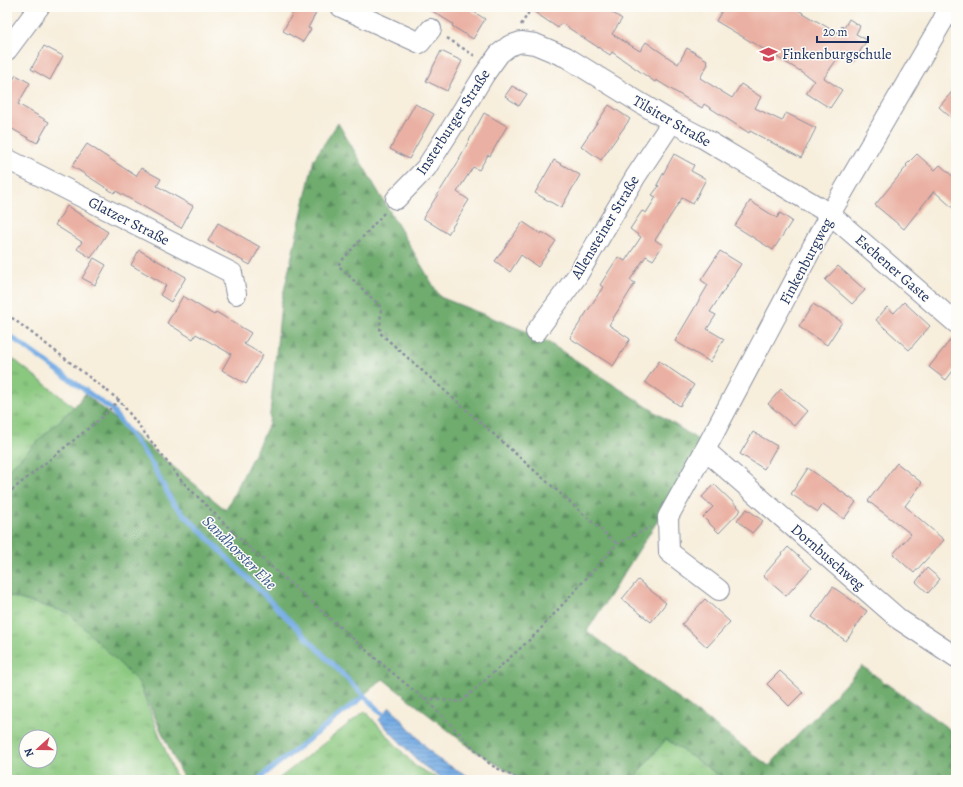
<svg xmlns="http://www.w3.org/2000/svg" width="963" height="787" font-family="Alegreya,serif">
  <defs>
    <pattern id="grass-tufts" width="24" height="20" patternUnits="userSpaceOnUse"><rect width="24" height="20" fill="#8ac87f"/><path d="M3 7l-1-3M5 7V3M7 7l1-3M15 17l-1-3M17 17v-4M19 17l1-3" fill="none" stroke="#70a36b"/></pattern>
    <pattern id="forest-firs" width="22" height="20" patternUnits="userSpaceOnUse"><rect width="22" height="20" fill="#6fac6e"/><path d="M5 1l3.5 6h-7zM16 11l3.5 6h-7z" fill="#5a8c5e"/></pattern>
    <pattern id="water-rules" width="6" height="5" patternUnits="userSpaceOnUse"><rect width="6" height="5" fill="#74ace4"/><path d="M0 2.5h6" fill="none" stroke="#5e8cbc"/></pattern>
  </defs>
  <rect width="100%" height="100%" fill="#fdfcf7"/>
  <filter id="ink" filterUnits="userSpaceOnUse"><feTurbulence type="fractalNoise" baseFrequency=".025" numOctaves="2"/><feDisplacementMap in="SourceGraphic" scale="8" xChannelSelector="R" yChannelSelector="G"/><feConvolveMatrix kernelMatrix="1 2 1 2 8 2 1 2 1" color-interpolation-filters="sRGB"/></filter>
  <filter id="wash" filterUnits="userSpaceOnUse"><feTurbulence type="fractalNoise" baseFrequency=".012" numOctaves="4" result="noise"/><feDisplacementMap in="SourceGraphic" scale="16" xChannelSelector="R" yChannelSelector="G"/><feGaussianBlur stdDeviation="0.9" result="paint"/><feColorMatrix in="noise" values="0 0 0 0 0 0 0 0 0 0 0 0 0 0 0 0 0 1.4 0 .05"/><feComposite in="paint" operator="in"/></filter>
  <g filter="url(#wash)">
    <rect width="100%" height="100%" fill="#f7eedc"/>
    <g fill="url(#grass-tufts)" stroke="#527c6e" fill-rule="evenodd">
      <path d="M7,354L74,407L7,471Z"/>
      <path d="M7,596H9L69,613L139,683L177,780H7ZM26,737H50V761H26Z"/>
      <path d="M365,711L415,766L440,780H277Z"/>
      <path d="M666,739L726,780H632Z"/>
    </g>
    <path fill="url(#forest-firs)" stroke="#456e66" d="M338,123L440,297L540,337L706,445L587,631L769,766L862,666L956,734V780H726L666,739L632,780H522L472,749L383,679L259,780H184L139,683L69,613L9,596H7V471L74,407L85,394L226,510L269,424L281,304L314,159Z"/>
    <path fill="url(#water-rules)" stroke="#486ea1" d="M390,707L436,758L475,780H445L421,764L379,720Z"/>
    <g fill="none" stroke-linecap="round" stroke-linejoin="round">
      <g stroke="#74ace4" stroke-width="5">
        <path d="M7,334L111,409L149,459L173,503L387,719"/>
        <path d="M257,780L364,696"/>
      </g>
    </g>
    <g id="blocks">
      <g fill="#eab0a3">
        <path d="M296,7H319L308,28L311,29L303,42L283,31Z"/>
        <path d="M426,7H466L485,19L473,39L452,26L453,24Z"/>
        <path d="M527,7H604L622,19L612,34L640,51L646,42L678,64L687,48L707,60L706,62L708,64L700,78L732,98L741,84L761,97L755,108L782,121L786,113L816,128L801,158L750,131L749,133L704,104L702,108L656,80L655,82L612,52L610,55L561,23L558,28Z"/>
        <path d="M724,7H793L837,33L842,26L844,28L849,19L860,26L856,34L867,40L854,61L841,53L824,78L842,90L830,108L806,93L814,81L802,72L716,21Z"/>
        <path d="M44,46L63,56L50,80L31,69Z"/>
        <path d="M441,51L462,61L447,91L426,81Z"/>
        <path d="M16,75L30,83L18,104L49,122L37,143L7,126V90Z"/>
        <path d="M512,86L527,94L519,106L505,96Z"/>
        <path d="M956,87V122L939,107Z"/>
        <path d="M415,104L434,114L409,159L390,149Z"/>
        <path d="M609,105L630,119L601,160L581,146Z"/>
        <path d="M484,113L507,126L490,156L488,155L479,170L473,167L457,192L469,200L448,234L423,218L460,159H459Z"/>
        <path d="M87,144L136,176L141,168L161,179L157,186L193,206L181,228L116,191L114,193L72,166Z"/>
        <path d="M674,154L694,165L691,171L706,179L693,204L682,198L655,240L663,245L653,260L646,256L630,280L635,283L609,325L630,339L613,366L570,338L603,287L600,285L618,257L625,261L641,237L630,229L642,211L646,213L656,197L652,195L659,186L657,185Z"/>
        <path d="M917,154L935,170L940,165L956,179V211L934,191L904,229L875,205L907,166L906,165Z"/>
        <path d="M554,160L580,175L561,208L535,193Z"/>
        <path d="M750,201L777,218L780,213L792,221L773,250L735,226Z"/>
        <path d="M67,206L108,232L91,258L77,249L82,242L55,225Z"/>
        <path d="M523,222L541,234L542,232L556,241L538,267L521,255L510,272L495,261Z"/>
        <path d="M218,223L260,247L250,265L208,241Z"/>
        <path d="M139,250L186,277L171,302L160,295L166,285L131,265Z"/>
        <path d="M720,251L741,264L710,312L716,315L707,329L724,339L710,362L675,341L708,285L701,280Z"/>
        <path d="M94,258L106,265L95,285L82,278Z"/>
        <path d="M838,266L865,290L852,304L825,280Z"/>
        <path d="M183,296L214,315L216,312L251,333L244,344L263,355L246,384L222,370L231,354L196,334L193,339L167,323Z"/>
        <path d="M904,302L930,326L909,350L876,320L887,307L894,313Z"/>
        <path d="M813,304L842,322L827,345L799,327Z"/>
        <path d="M955,334H956V367L946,380L929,367Z"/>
        <path d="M659,361L694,385L680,406L645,382Z"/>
        <path d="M781,389L807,411L794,426L768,404Z"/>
        <path d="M753,432L777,446L764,469L740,454Z"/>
        <path d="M897,463L922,483L905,506L944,540L914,573L893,554L911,534L868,501Z"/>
        <path d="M808,468L856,502L844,519L823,504L818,512L791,494Z"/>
        <path d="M714,484L741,510L719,533L703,517L713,507L702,497Z"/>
        <path d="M747,509L763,521L752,533L737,520Z"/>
        <path d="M788,547L811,568L786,596L763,576Z"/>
        <path d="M927,568L940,579L928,593L916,582Z"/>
        <path d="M638,580L666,603L651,622L622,599Z"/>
        <path d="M833,587L867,611L846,641L812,617Z"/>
        <path d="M705,599L730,622L707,647L682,624Z"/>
        <path d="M780,671L803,692L789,706L767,684Z"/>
      </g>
    </g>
  </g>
  <g filter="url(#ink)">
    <use href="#blocks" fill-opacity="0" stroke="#898e9d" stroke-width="1"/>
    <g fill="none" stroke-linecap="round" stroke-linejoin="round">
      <defs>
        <g id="minor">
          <path d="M341,7L420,43L431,29"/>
          <path d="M7,50L39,7"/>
          <path d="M7,159L232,273L236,294"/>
          <path d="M396,199L426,168L458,118L484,75L499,54L509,46L521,42L535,44L566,57L637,101L672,122L703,138L830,214L956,323"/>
          <path d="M536,332L577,276L636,176L672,122"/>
          <path d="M705,450L900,620L956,657"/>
          <path d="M719,590L669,552L668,517L705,450L830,214L942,22L949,7"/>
        </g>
      </defs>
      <use href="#minor" stroke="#898e9d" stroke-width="22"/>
      <g stroke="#898e9d" stroke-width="2.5" stroke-dasharray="3 3" stroke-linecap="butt">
        <path d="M521,25L532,7"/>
        <path d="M447,38L475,56"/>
        <path d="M384,213L338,265L381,307L380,333L617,544"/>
        <path d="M7,314L119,400"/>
        <path d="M7,494L100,419L119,400L181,480L243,542L383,665L423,698L461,702L536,634L617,544L650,527"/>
        <path d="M424,698L491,765L520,780"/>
      </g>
      <use href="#minor" stroke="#fff" stroke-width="20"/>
    </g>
  </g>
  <defs>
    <symbol id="school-bare" viewBox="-9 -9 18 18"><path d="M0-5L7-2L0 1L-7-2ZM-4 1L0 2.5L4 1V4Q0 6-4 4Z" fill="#d1495b" stroke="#fdfcf7" stroke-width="2.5" paint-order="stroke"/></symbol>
  </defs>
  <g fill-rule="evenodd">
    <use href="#school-bare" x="756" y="42" width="25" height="25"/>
  </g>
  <g text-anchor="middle" stroke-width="3" stroke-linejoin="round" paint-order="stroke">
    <g font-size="15" fill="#1b2f5e" stroke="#fdfcf7" text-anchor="start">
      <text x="782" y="59">Finkenburgschule</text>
    </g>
    <g font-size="15" fill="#1b2f5e" stroke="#fdfcf7">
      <text transform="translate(672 121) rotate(30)" y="5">Tilsiter Straße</text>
      <text transform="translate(453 122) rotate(-57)" y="5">Insterburger Straße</text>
      <text transform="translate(129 221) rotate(27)" y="5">Glatzer Straße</text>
      <text transform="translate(605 227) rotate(-59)" y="5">Allensteiner Straße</text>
      <text transform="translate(806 261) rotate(-62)" y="5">Finkenburgweg</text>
      <text transform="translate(893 268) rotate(41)" y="5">Eschener Gaste</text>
      <text transform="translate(828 557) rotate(41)" y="5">Dornbuschweg</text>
    </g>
    <g font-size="16" font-style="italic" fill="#3a5b8d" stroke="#fdfcf7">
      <text transform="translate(240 552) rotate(45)" y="6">Sandhorster Ehe</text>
    </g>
  </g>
  <rect width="963" height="787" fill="none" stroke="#fdfcf7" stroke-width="24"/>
  <g transform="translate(38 749) rotate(249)"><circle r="19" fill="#fdfcf7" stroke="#a3aaba"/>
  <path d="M0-3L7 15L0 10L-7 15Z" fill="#d1495b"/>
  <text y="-6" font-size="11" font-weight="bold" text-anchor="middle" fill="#1b2f5e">N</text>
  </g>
  <path d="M817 36v6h51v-6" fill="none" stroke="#1b2f5e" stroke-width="2"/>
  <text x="823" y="36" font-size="12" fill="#1b2f5e" stroke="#fdfcf7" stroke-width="3" paint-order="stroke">20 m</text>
</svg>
